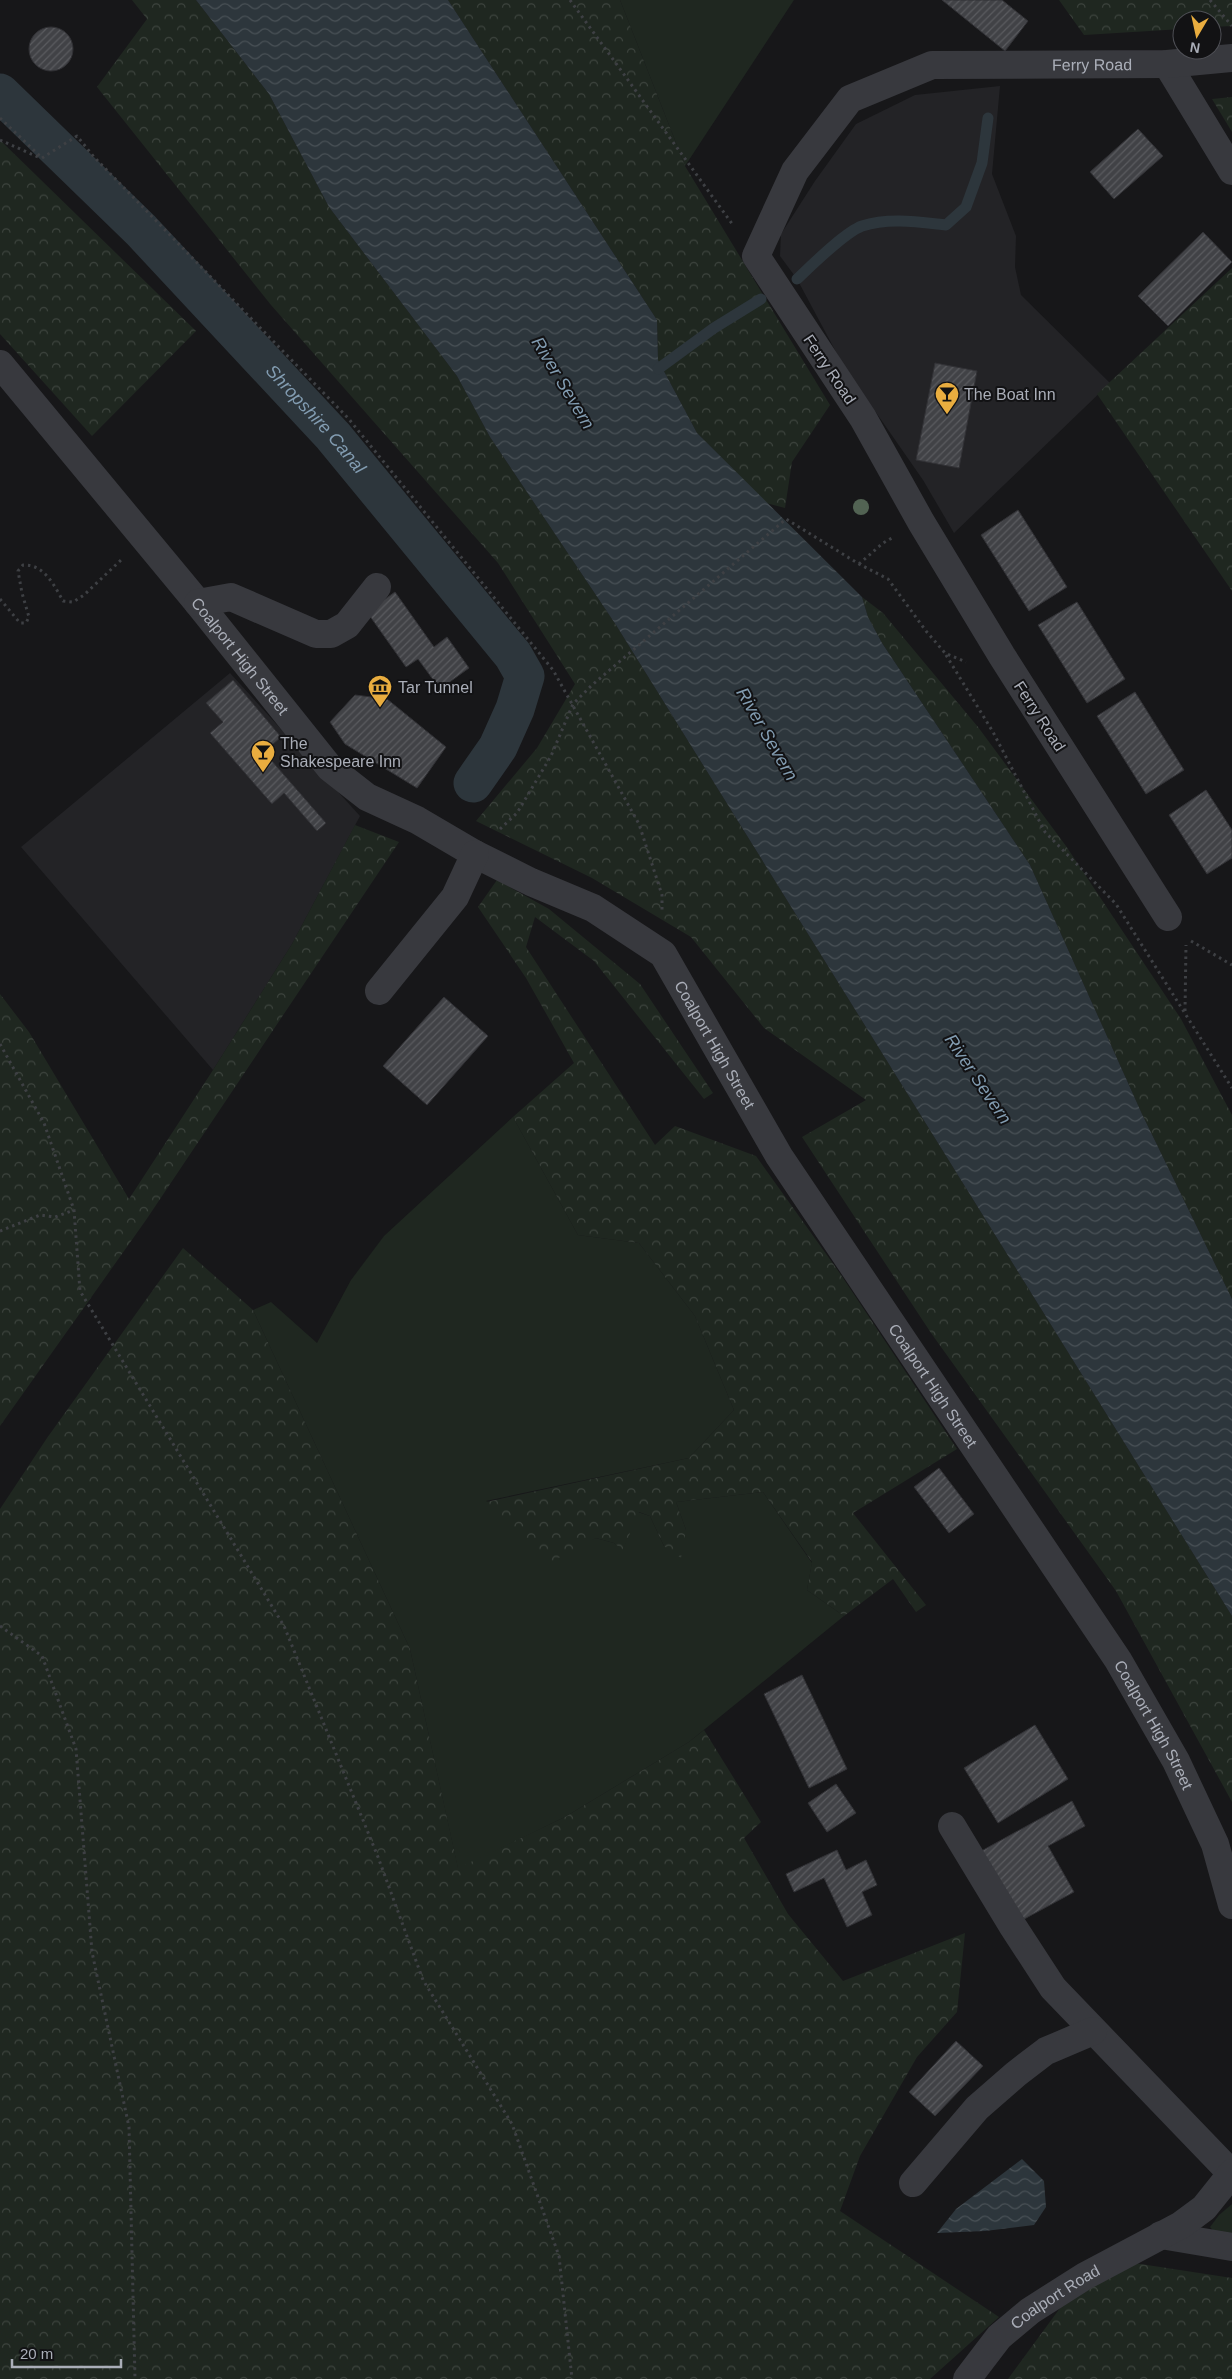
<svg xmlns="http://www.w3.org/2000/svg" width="1232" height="2379" font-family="Arial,sans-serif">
  <defs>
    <pattern id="forest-crowns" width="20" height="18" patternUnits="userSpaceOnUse" patternTransform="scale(1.25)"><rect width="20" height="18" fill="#1f2720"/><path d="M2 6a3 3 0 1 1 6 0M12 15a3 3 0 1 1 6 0" fill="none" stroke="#3d443e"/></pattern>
    <pattern id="water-waves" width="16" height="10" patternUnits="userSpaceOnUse" patternTransform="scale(1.25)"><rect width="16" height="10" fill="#2d363c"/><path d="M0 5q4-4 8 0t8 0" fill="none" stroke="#495156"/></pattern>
    <pattern id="building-hatch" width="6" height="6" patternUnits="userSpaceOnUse" patternTransform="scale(1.25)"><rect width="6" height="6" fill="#414246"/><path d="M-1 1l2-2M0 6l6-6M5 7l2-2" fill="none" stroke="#5a5b5f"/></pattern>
  </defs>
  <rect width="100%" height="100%" fill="#171719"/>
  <g fill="#232326">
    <path d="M1000,86L992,174L1016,236L1015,267L1021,295L1110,383L954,533L923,480L843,365L797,279L780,256L781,234L815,181L856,124L915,95Z"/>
    <path d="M230,673L360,816L292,944L213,1070L21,847Z"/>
  </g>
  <g fill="#1f2720">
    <path d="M620,0H794L685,166Z"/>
    <path d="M513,1117L578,1235L639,1243L695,1316L734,1410L689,1458L486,1501L581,1544L596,1538L614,1543L623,1549L638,1512L650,1516L664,1546L686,1530L676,1502L763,1492L812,1563L807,1590L844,1616L689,1742L565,1817L458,1869L410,1649L253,1310L271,1302L317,1343L351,1280L384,1236Z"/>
    <path d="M1232,2204V2237L1217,2235L1210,2227L1219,2215Z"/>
  </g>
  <g fill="url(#forest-crowns)">
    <path d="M132,0H196L269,94L329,207L457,376L490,437L616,625L1232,1616V1802L1116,1591L931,1333L802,1137L866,1100L764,1028L691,937L592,878L476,821L537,748L575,684L498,563L271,305L97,87L147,19Z"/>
    <path d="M448,0H620L685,166L830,405L792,462L785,508L766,503L697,433L658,360L657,320Z"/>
    <path d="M1059,0H1232V26L1212,27V20H1182V29L1084,35Z"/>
    <path d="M1232,97V132L1212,99Z"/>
    <path d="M0,140L196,331L92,436L0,334Z"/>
    <path d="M1232,268V591L1097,394Z"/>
    <path d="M862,597L883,613L978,727L1066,846L1181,1019L1232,1115V1299L1142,1114L1030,865L882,643L868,617Z"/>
    <path d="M355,825L399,842L146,1220L0,1426V994L29,1032L129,1199L213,1070L292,944Z"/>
    <path d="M497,880L549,909L640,984L713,1093L704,1099L594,961L535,917L526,947L655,1145L675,1126L756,1156L839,1272L957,1449L853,1513L926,1605L916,1612L893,1579L844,1616L807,1590L812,1562L763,1492L676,1502L686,1530L681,1558L664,1546L650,1516L639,1512L623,1550L614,1543L596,1538L551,1562L486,1502L689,1458L734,1410L695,1316L639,1243L578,1235L513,1117L574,1063L526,978L478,907Z"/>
    <path d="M183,1248L253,1310L410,1649L458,1868L565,1817L689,1742L704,1730L761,1822L744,1838L788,1914L843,1981L965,1933L957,2012L917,2057L860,2156L840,2211L999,2317L930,2379H0V1509L47,1438Z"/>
    <path d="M1134,2263L1232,2278V2379H1008L1063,2304Z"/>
  </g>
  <g fill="url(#water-waves)">
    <path d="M196,0H448L657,320L658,360L697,433L862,597L868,617L882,643L1030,865L1142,1114L1232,1299V1616L616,625L490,437L457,376L329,207L269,94Z"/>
    <path d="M1022,2159L1044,2181L1046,2207L1034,2225L985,2231L937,2233L956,2209Z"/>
  </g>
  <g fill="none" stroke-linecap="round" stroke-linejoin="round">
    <g stroke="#2d363c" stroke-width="11">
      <path d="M797,279C811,266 845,232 862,226C889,217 919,222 946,225L966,207L982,163L988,118"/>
      <path d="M658,369L714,328L761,299"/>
    </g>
    <path stroke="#2d363c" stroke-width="39" id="s1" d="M0,93L141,230L333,436L513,655L525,676L515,709L498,747L473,783"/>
  </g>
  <g fill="url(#building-hatch)" stroke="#313135">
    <path d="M942,0H1002L1028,21L1005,51Z"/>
    <circle cx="51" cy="49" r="22"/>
    <path d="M1138,129L1163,156L1114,199L1090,172Z"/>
    <path d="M1203,232L1232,262L1168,326L1138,296Z"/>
    <path d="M935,363L977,371L959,468L916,460Z"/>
    <path d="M1018,510L1067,587L1029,611L981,535Z"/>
    <path d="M395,592L434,647L447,637L469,668L440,689L418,659L406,667L367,612Z"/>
    <path d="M1077,602L1125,679L1087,703L1038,625Z"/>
    <path d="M233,680L281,737L264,752L326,823L317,831L284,793L272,804L210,733L223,722L206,703Z"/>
    <path d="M1135,692L1184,770L1146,794L1097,716Z"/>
    <path d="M355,695L387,699L446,747L417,788L345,744L330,722Z"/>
    <path d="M1206,790L1232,830V858L1207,874L1169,815Z"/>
    <path d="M444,997L488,1036L427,1105L383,1066Z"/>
    <path d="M939,1468L974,1514L949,1533L914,1487Z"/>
    <path d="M802,1675L847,1769L809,1788L764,1694Z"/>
    <path d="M1035,1725L1068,1779L998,1823L964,1768Z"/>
    <path d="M836,1784L856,1813L827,1832L808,1803Z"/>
    <path d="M1072,1801L1085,1826L1048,1846L1074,1892L1015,1924L976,1854Z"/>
    <path d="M837,1850L846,1870L866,1860L877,1885L862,1892L872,1915L847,1927L824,1878L794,1892L786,1874Z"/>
    <path d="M956,2041L983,2066L935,2116L909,2092Z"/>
  </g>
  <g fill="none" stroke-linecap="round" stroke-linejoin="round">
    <g stroke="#3e4044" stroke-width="3" stroke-dasharray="2.5 4" stroke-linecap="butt">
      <path d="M570,0L733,225"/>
      <path d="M1210,0L1232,26"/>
      <path d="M0,118L42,158"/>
      <path d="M0,140L38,157"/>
      <path d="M42,158L77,136L94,157L348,418L553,670L639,824L662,895V913"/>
      <path d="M859,564L883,543L892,538"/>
      <path d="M0,599L20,623H26L29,617L22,593L18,571L23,565C44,564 54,585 63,601L73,602L84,595L121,560"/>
      <path d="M946,655L993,732L1045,832L1116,904L1232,1088"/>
      <path d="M500,829L517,813L551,756L573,704L591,686L786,519L859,564L888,579L926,631L945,653L966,662"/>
      <path d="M1191,941L1232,965"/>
      <path d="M1185,1011L1186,945"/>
      <path d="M0,1044L44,1123L74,1210L80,1291L284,1626L378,1857L423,1980L512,2124L559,2256L572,2379"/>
      <path d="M0,1231L40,1215L55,1217L74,1210"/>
      <path d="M0,1626L42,1656L76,1749L92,1952L129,2127L135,2379"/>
    </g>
    <g stroke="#38393e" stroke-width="28">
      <path d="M1167,64L1232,171"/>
      <path id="s2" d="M0,364L198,603L330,768L367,797L417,820L475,854L531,882L593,908L663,954L779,1156L1118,1660L1176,1761L1215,1844L1232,1905"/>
      <path d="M198,603L231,597L316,634H331L347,625L377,587"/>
      <path id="s3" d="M1168,917L1002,656L921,522L863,418L756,256L795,171L850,99L932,65L1167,64L1232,58"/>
      <path d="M379,991L455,897L475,854"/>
      <path d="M952,1826L1012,1925L1053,1988L1232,2174"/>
      <path d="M913,2183L977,2108L1016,2074L1046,2051L1093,2031"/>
      <path d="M1161,2235L1232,2247"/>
      <path id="s4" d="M967,2379L999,2337L1030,2311L1085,2276L1181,2225L1204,2208L1232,2173"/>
    </g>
  </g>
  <circle fill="#526353" cx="861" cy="507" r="8"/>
  <defs>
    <symbol id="bar-pin" viewBox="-11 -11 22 30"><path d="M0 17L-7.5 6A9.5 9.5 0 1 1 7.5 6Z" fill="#e9ad3f" stroke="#121214"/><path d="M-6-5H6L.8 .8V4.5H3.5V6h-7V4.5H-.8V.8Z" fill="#111"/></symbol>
    <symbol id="museum-pin" viewBox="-11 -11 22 30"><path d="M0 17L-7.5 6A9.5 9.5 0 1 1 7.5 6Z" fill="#e9ad3f" stroke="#121214"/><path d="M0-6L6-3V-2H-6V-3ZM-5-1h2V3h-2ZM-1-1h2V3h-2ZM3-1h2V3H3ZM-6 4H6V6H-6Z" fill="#111"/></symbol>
  </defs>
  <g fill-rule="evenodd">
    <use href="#bar-pin" x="933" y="380" width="28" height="38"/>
    <use href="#museum-pin" x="366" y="673" width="28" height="38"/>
    <use href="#bar-pin" x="249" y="738" width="28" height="38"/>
  </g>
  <g text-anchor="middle" stroke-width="4" stroke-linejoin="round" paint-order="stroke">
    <g font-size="16" fill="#aaaeb8" stroke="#121214">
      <text dy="6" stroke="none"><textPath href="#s3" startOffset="1212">Ferry Road</textPath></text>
      <text transform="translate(830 369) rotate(56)" y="6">Ferry Road</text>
      <text dy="6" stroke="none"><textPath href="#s2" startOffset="378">Coalport High Street</textPath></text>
      <text transform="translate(1040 716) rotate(57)" y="6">Ferry Road</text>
      <text dy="6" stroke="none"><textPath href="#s2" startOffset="1009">Coalport High Street</textPath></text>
      <text dy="6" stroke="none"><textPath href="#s2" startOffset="1414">Coalport High Street</textPath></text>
      <text dy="6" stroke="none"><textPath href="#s2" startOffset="1819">Coalport High Street</textPath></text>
      <text dy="6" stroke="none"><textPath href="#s4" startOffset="122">Coalport Road</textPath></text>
    </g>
    <g font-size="16" fill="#aaaeb8" stroke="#121214" text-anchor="start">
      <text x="964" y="400">The Boat Inn</text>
      <text x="398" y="693">Tar Tunnel</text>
      <text x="280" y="749">The<tspan x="280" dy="18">Shakespeare Inn</tspan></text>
    </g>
    <g font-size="18" font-style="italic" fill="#829cb1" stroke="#121214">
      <text transform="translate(563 383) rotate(59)" y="6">River Severn</text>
      <text dy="6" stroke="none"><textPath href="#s1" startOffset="454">Shropshire Canal</textPath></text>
      <text transform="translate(767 734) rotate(60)" y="6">River Severn</text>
      <text transform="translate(978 1079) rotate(56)" y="6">River Severn</text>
    </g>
  </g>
  <g transform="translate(1197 35) rotate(189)"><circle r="24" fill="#121214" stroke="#4f5056"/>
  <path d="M0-4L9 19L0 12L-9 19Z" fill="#e9ad3f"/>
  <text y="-8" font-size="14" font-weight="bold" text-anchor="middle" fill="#aaaeb8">N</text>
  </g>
  <path d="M12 2359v8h109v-8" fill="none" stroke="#aaaeb8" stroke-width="2.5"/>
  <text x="20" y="2359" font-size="15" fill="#aaaeb8" stroke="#121214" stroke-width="4" paint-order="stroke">20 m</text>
</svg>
